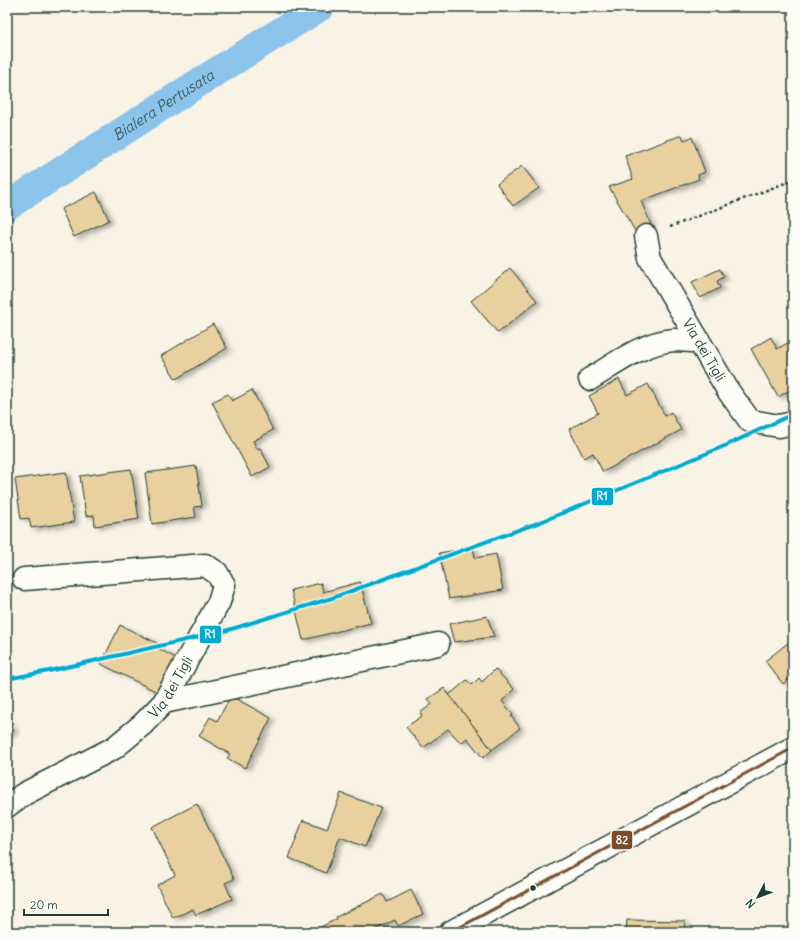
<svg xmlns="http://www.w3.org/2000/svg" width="800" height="939" font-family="Delius,sans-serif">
  <defs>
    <filter id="shadow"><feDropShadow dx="4.5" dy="2.5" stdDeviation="2" flood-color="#0004"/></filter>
  </defs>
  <rect width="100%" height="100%" fill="#f9f3e5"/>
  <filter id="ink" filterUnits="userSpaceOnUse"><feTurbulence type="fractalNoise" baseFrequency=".025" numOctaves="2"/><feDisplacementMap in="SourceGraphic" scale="8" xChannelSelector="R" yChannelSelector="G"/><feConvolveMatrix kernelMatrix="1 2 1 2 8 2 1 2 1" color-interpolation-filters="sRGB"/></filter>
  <g filter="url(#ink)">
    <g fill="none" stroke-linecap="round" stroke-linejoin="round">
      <path stroke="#8cc3ea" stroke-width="29" id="s1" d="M7,206L195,85L320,7"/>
    </g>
    <g fill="#e9d09f" stroke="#1f3d34" filter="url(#shadow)">
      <path d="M682,135L684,140L692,137L705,172L698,175L699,179L641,201L651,225L635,231L609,187L633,179L625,156Z"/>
      <path d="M522,166L539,188L513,206L497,184Z"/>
      <path d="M96,192L109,220L74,237L61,209Z"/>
      <path d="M510,268L537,301L498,333L471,301Z"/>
      <path d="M720,269L724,277L717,281L720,288L700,298L692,282Z"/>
      <path d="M213,324L227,348L176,379L161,356Z"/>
      <path d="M771,337L777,349L793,340V388L778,397L751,349Z"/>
      <path d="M619,379L627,395L648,384L665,416L671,412L681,430L603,472L593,453L584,458L569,429L598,413L589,396Z"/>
      <path d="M252,390L273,430L253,441L257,449L260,448L270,467L252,477L212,402L228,394L232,401Z"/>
      <path d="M196,466L202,506L194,507L196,517L152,524L145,473Z"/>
      <path d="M131,469L139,519L95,526L94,515L86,516L80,476Z"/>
      <path d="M66,472L74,522L31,528L29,518L21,519L15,479Z"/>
      <path d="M473,547L475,558L496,554L503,590L449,599L439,553Z"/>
      <path d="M360,582L371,623L303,640L291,590L321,583L323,592Z"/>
      <path d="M487,616L494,637L454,642L449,624Z"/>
      <path d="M120,625L157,643L155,647L176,658L159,693L101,664Z"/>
      <path d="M793,639V676L783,684L765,661Z"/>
      <path d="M495,669L514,689L502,701L513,715L511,716L520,728L492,750L449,695L467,680L472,685L479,678L482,682Z"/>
      <path d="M444,688L492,750L483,758L467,738L461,743L448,729L423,748L406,727L422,716L420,713L432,704L428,699Z"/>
      <path d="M231,696L271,718L245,768L227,758L230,754L199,736L210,717L217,721Z"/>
      <path d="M7,719L14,731L7,735Z"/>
      <path d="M341,793L381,808L365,847L340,837L326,873L289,858L303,820L327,829Z"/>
      <path d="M197,804L234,879L225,883L232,899L196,915L193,909L173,918L157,885L175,875L152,827Z"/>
      <path d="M411,890L423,914L398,926L395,920L370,932H310L337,919L336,917L383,894L387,902Z"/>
      <path d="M627,920L685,921L684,932H626Z"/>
    </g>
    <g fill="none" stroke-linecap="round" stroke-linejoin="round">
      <defs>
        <g id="minor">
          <path id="s2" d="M646,236L650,258L729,392L750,421L779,426L793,423"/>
          <path d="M590,379C615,364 644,342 674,340C682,340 691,341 699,342"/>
          <path d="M164,702L438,644"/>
          <path id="s3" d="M7,806L24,794L114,748L143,724L164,702L219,602L224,585L217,573L205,565L24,579"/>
        </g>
        <path id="major" d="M451,932L793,748"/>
      </defs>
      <use href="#minor" stroke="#1f3d34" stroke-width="25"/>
      <use href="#major" stroke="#1f3d34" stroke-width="25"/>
      <path stroke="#1f3d34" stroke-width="2.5" stroke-dasharray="3 3" stroke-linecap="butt" d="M670,227L793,180"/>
      <use href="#minor" stroke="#fdfcf7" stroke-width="22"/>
      <use href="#major" stroke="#fdfcf7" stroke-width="22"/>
      <defs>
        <path id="bus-1" d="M451,932L793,748"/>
      </defs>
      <use href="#bus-1" stroke="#fdfcf7" stroke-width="6"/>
      <use href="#bus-1" stroke="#7a4b2a" stroke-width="3"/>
      <defs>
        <path id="rail-1" d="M7,679L49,671L225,631L332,598L543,521L727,445L793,414"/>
      </defs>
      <use href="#rail-1" stroke="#fdfcf7" stroke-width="7"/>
      <use href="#rail-1" stroke="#00a9ce" stroke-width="4"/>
    </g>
  </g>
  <circle fill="#1f3d34" stroke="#fdfcf7" stroke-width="1.5" cx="533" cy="888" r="3.5"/>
  <g text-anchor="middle" stroke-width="4" stroke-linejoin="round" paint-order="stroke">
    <g font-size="14" fill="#1f3d34" stroke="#fdfcf7">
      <text dy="5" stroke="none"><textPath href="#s2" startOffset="129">Via dei Tigli</textPath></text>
      <text dy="5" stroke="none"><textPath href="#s3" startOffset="206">Via dei Tigli</textPath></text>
    </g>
    <g font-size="15" font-style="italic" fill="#3a5e62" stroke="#fdfcf7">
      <text dy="5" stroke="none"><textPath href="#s1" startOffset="186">Bialera Pertusata</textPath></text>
    </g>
  </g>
  <g stroke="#fdfcf7" stroke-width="1.5">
    <rect x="591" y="487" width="23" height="19" rx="4" fill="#00a9ce"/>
    <rect x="199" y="625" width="23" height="19" rx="4" fill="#00a9ce"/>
    <rect x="611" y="830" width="22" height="20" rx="4" fill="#7a4b2a"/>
  </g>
  <g font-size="11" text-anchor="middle" font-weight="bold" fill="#fff">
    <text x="602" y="500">R1</text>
    <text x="210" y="638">R1</text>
    <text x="622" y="844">82</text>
  </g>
  <rect width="800" height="939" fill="none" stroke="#fdfcf7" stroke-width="24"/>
  <rect x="12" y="12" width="776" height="915" fill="none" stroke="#1f3d34" stroke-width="1.5" filter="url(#ink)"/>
  <g transform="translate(758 897) rotate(228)" stroke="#fdfcf7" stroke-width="3" paint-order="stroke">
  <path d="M0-3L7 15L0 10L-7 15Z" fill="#1f3d34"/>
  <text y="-6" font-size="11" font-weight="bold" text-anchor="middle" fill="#1f3d34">N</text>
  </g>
  <path d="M24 909v6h84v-6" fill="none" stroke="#1f3d34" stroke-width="2"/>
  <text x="30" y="909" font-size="12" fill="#1f3d34" stroke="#fdfcf7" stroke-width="3" paint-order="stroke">20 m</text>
</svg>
